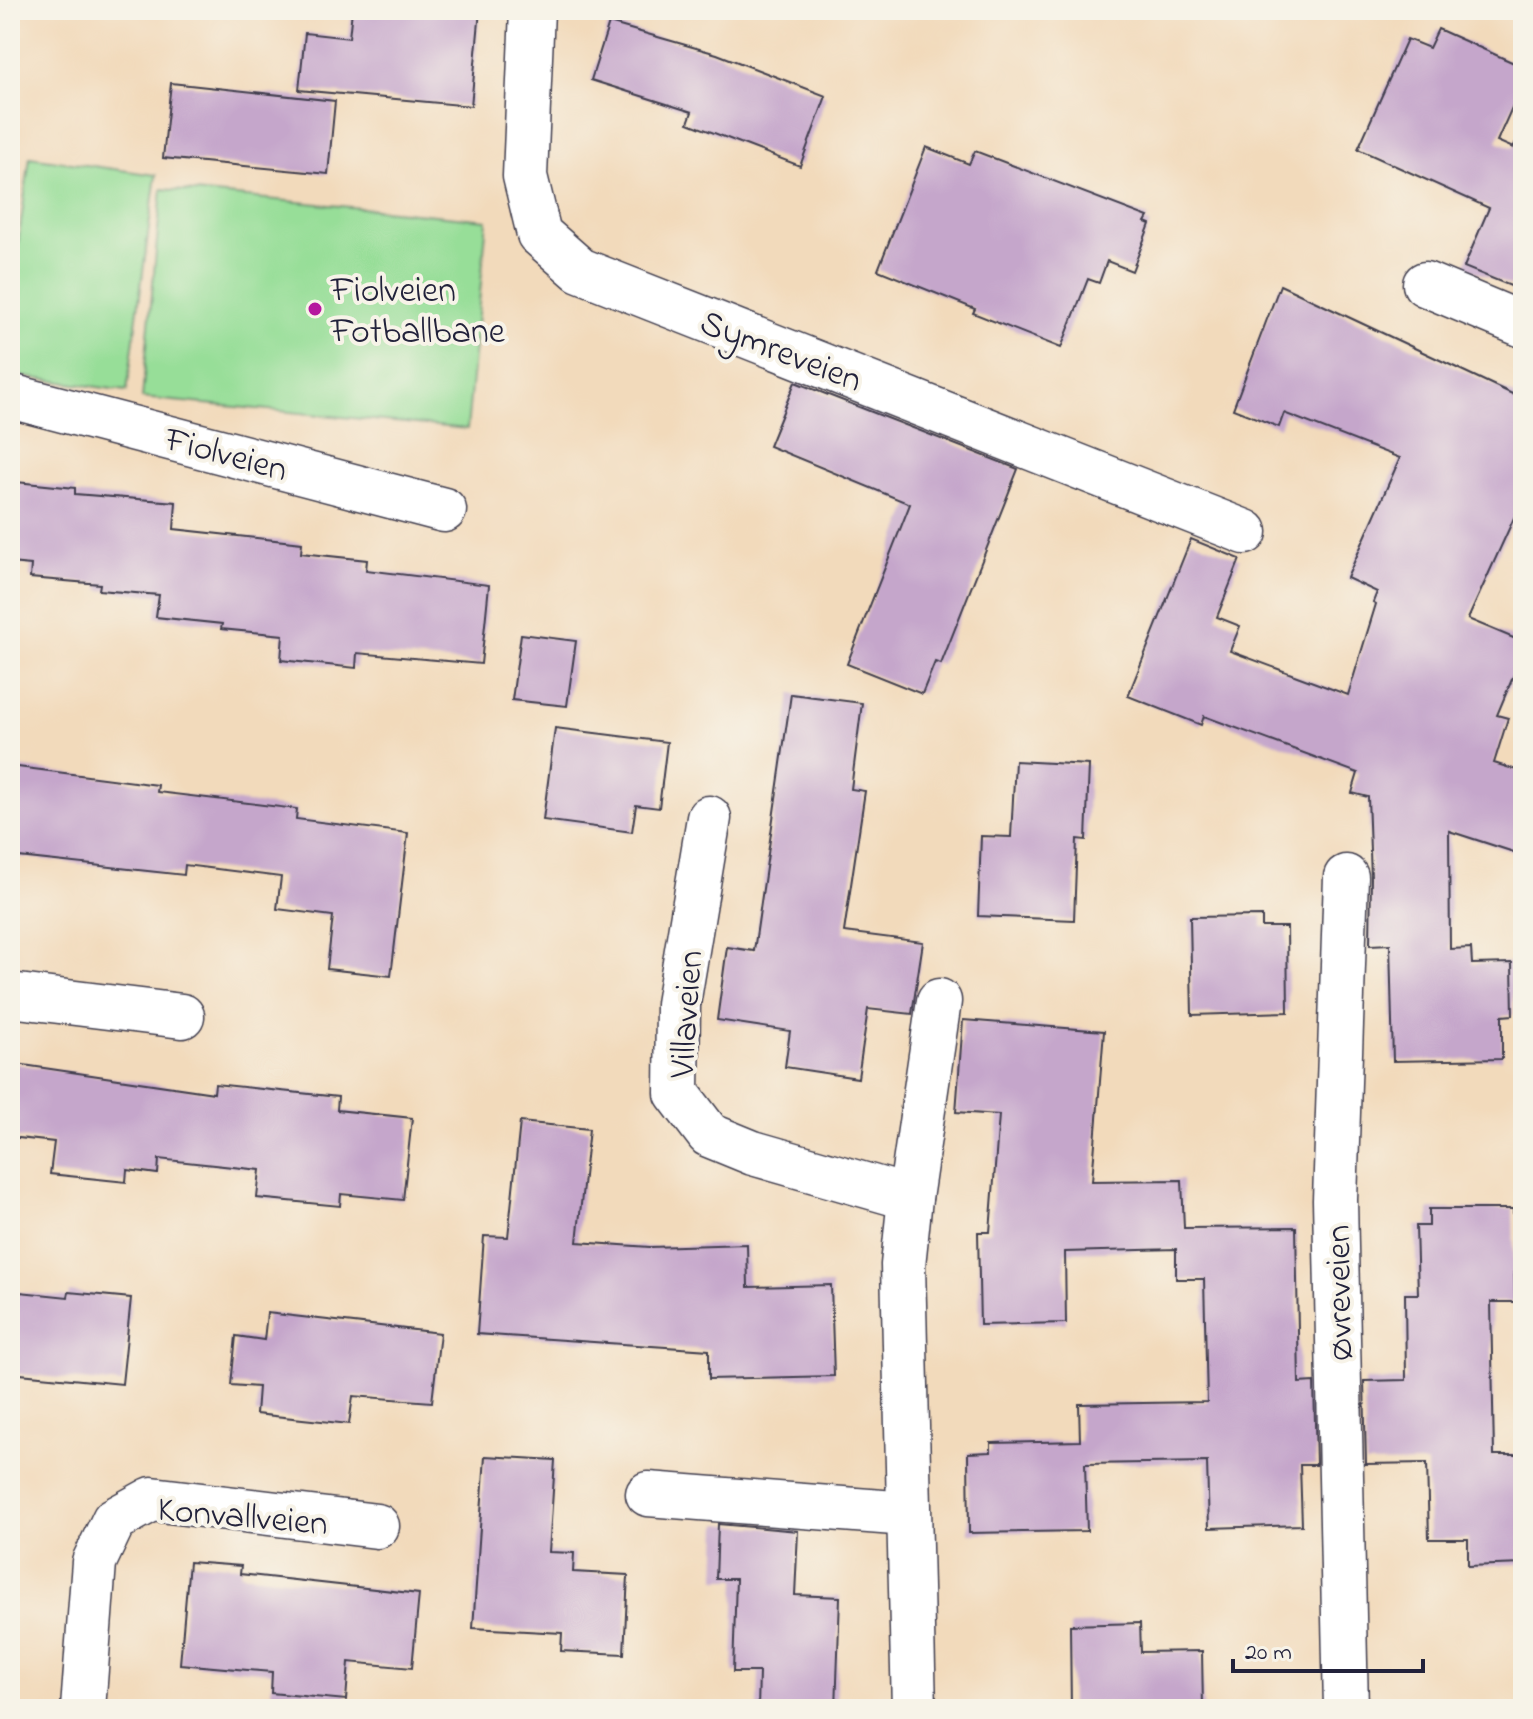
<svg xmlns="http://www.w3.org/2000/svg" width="1533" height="1719" font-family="'Indie Flower',sans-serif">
  <rect width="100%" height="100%" fill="#f7f3e8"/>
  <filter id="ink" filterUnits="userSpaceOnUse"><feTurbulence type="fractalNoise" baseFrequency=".0125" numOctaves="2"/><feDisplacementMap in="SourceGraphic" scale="16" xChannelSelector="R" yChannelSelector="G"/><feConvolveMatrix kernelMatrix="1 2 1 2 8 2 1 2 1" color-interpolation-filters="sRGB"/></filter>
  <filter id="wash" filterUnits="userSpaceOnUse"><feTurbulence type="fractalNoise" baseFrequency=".006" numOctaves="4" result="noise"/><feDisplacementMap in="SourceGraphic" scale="32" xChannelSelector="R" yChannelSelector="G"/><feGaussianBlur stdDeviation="1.8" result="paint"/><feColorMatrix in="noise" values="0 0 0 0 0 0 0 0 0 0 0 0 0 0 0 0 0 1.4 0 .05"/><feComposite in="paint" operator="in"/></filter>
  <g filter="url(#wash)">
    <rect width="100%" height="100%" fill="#f2dabb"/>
    <g fill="#97de98" stroke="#5c806a" stroke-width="2">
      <path d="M30,157L156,175L127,391L10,375V302Z"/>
      <path d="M162,189L487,220L467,429L142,398Z"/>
    </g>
    <g id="blocks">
      <g fill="#c5a6cb">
        <path d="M352,10H480L471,106L299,90L305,33L349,38Z"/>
        <path d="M609,23L717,54L826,96L800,166L688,123L692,112L591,80Z"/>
        <path d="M1438,29L1523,67V83L1497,141L1513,148L1523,128V291L1464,267L1489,208L1358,149L1407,39L1429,48Z"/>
        <path d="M171,83L335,101L328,174L163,158Z"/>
        <path d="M926,147L969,164L975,151L1148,217L1145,222L1150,224L1132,271L1107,261L1099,283L1088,279L1061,348L973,313L975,309L878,270Z"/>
        <path d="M1280,285L1523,399V498L1468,619L1523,642V653L1497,715L1508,718L1494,763L1523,772V855L1449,831L1450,949L1471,948L1472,964L1512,963L1513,1015L1502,1016V1059L1393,1061L1390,944L1370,945L1371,878L1368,797L1352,793L1358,773L1204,716L1201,725L1128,696L1191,539L1240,559L1217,617L1240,626L1230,651L1348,695L1376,604L1373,602L1377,592L1347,578L1400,458L1284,413L1279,427L1233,409Z"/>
        <path d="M795,382L1018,469L941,664L935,662L922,694L847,664L910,504L769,446Z"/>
        <path d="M16,482L75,488V494L176,502L174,529L302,543L301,553L367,560L366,570L489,585L481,664L357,653L356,668L281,660L283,635L221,629L222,624L156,617L159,595L99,590L100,584L30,578L31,565L10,563V487L15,488Z"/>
        <path d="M521,634L576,641L567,706L512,700Z"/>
        <path d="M791,694L862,703L851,789L865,791L844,932L923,942L912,1014L868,1009L858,1078L785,1067L790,1031L717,1020L727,947L754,951Z"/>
        <path d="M555,728L667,742L659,808L636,805L632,832L543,820Z"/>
        <path d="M1015,761L1089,765L1086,840L1077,839L1074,920L978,916L981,836L1011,837Z"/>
        <path d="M10,766L158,785L157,792L297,809L296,819L408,833L391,976L327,969L333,916L277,909L281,877L185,865L184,875L10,856Z"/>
        <path d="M1262,916V927H1287L1288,1012L1192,1015L1190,917Z"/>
        <path d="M963,1020L1104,1031L1092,1181L1182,1180L1184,1228L1296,1227L1299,1383L1314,1382L1316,1465H1300L1302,1525L1209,1528L1207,1462L1085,1464L1087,1531L969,1533L968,1453L991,1452V1443L1080,1441L1079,1404L1207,1402L1204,1279H1176V1249L1065,1252L1066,1323L980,1325L978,1232H990L999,1115L956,1112Z"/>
        <path d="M10,1063L214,1093L215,1084L338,1097L337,1110L412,1118L403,1200L341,1194L340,1206L257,1198L260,1170L159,1159L158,1174L127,1170L126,1182L50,1174L54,1142L10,1137Z"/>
        <path d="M520,1122L589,1129L577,1242L650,1247L747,1244L748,1287L831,1285L834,1376L709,1379V1350L477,1334L484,1236L508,1237Z"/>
        <path d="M1429,1209H1513L1515,1302H1491L1494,1455H1523V1564L1468,1566V1539H1429L1427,1463L1366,1464L1364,1381L1406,1380L1405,1294H1418L1416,1226H1429Z"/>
        <path d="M10,1291L68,1297L69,1292L131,1298L122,1384L10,1373Z"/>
        <path d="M267,1313L440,1333L432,1402L353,1396L349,1424L256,1414L258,1387L231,1385L236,1336L264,1340Z"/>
        <path d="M485,1456L555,1460L549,1552L574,1553L573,1572L628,1575L624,1654L561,1651L562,1633L473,1628Z"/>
        <path d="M718,1524L798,1531L795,1595L840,1597L836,1709H758L759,1672H733L736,1579H716Z"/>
        <path d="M189,1562L241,1566L240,1574L419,1594L412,1668L349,1662L346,1700L271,1693L272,1672L180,1664Z"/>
        <path d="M1140,1623L1141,1652L1202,1651L1203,1709H1071L1070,1625Z"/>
      </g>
    </g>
  </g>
  <g filter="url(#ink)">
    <use href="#blocks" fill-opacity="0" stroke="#413e4e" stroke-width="2"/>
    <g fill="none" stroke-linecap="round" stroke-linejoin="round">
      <defs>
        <g id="minor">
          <path d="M532,10L525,176L539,234L580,270L1245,532"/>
          <path d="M1425,284L1523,325"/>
          <path d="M10,396L444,510"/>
          <path d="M709,818L678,1004L677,1093L709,1135L753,1153L910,1198"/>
          <path d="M1346,877L1335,1200L1346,1709"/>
          <path d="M10,995L182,1016"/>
          <path d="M648,1494L908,1514"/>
          <path d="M83,1709L94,1562L114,1520L152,1499L377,1526"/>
          <path d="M914,1709L903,1265L910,1198L939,1001"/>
        </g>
      </defs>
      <use href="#minor" stroke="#413e4e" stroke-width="47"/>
      <use href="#minor" stroke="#fff" stroke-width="44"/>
    </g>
  </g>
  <circle fill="#b5179e" stroke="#f7f3e8" stroke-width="3" cx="315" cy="309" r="8"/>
  <g text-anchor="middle" stroke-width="8" stroke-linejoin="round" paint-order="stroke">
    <g font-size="36" fill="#22223b" stroke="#f7f3e8" text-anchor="start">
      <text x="331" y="301">Fiolveien<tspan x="331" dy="41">Fotballbane</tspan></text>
    </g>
    <g font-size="36" fill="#22223b" stroke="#f7f3e8">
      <text transform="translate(782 349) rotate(21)" y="13">Symreveien</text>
      <text transform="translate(227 452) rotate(15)" y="13">Fiolveien</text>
      <text transform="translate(684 1014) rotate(-86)" y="13">Villaveien</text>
      <text transform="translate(1337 1293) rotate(-91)" y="13">Øvreveien</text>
      <text transform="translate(243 1514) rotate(5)" y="13">Konvallveien</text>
    </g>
  </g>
  <rect width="1533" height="1719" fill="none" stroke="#f7f3e8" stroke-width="40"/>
  <path d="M1233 1659v12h190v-12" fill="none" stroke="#22223b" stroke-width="4"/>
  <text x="1245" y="1659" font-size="24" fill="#22223b" stroke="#f7f3e8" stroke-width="6" paint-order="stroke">20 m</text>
</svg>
